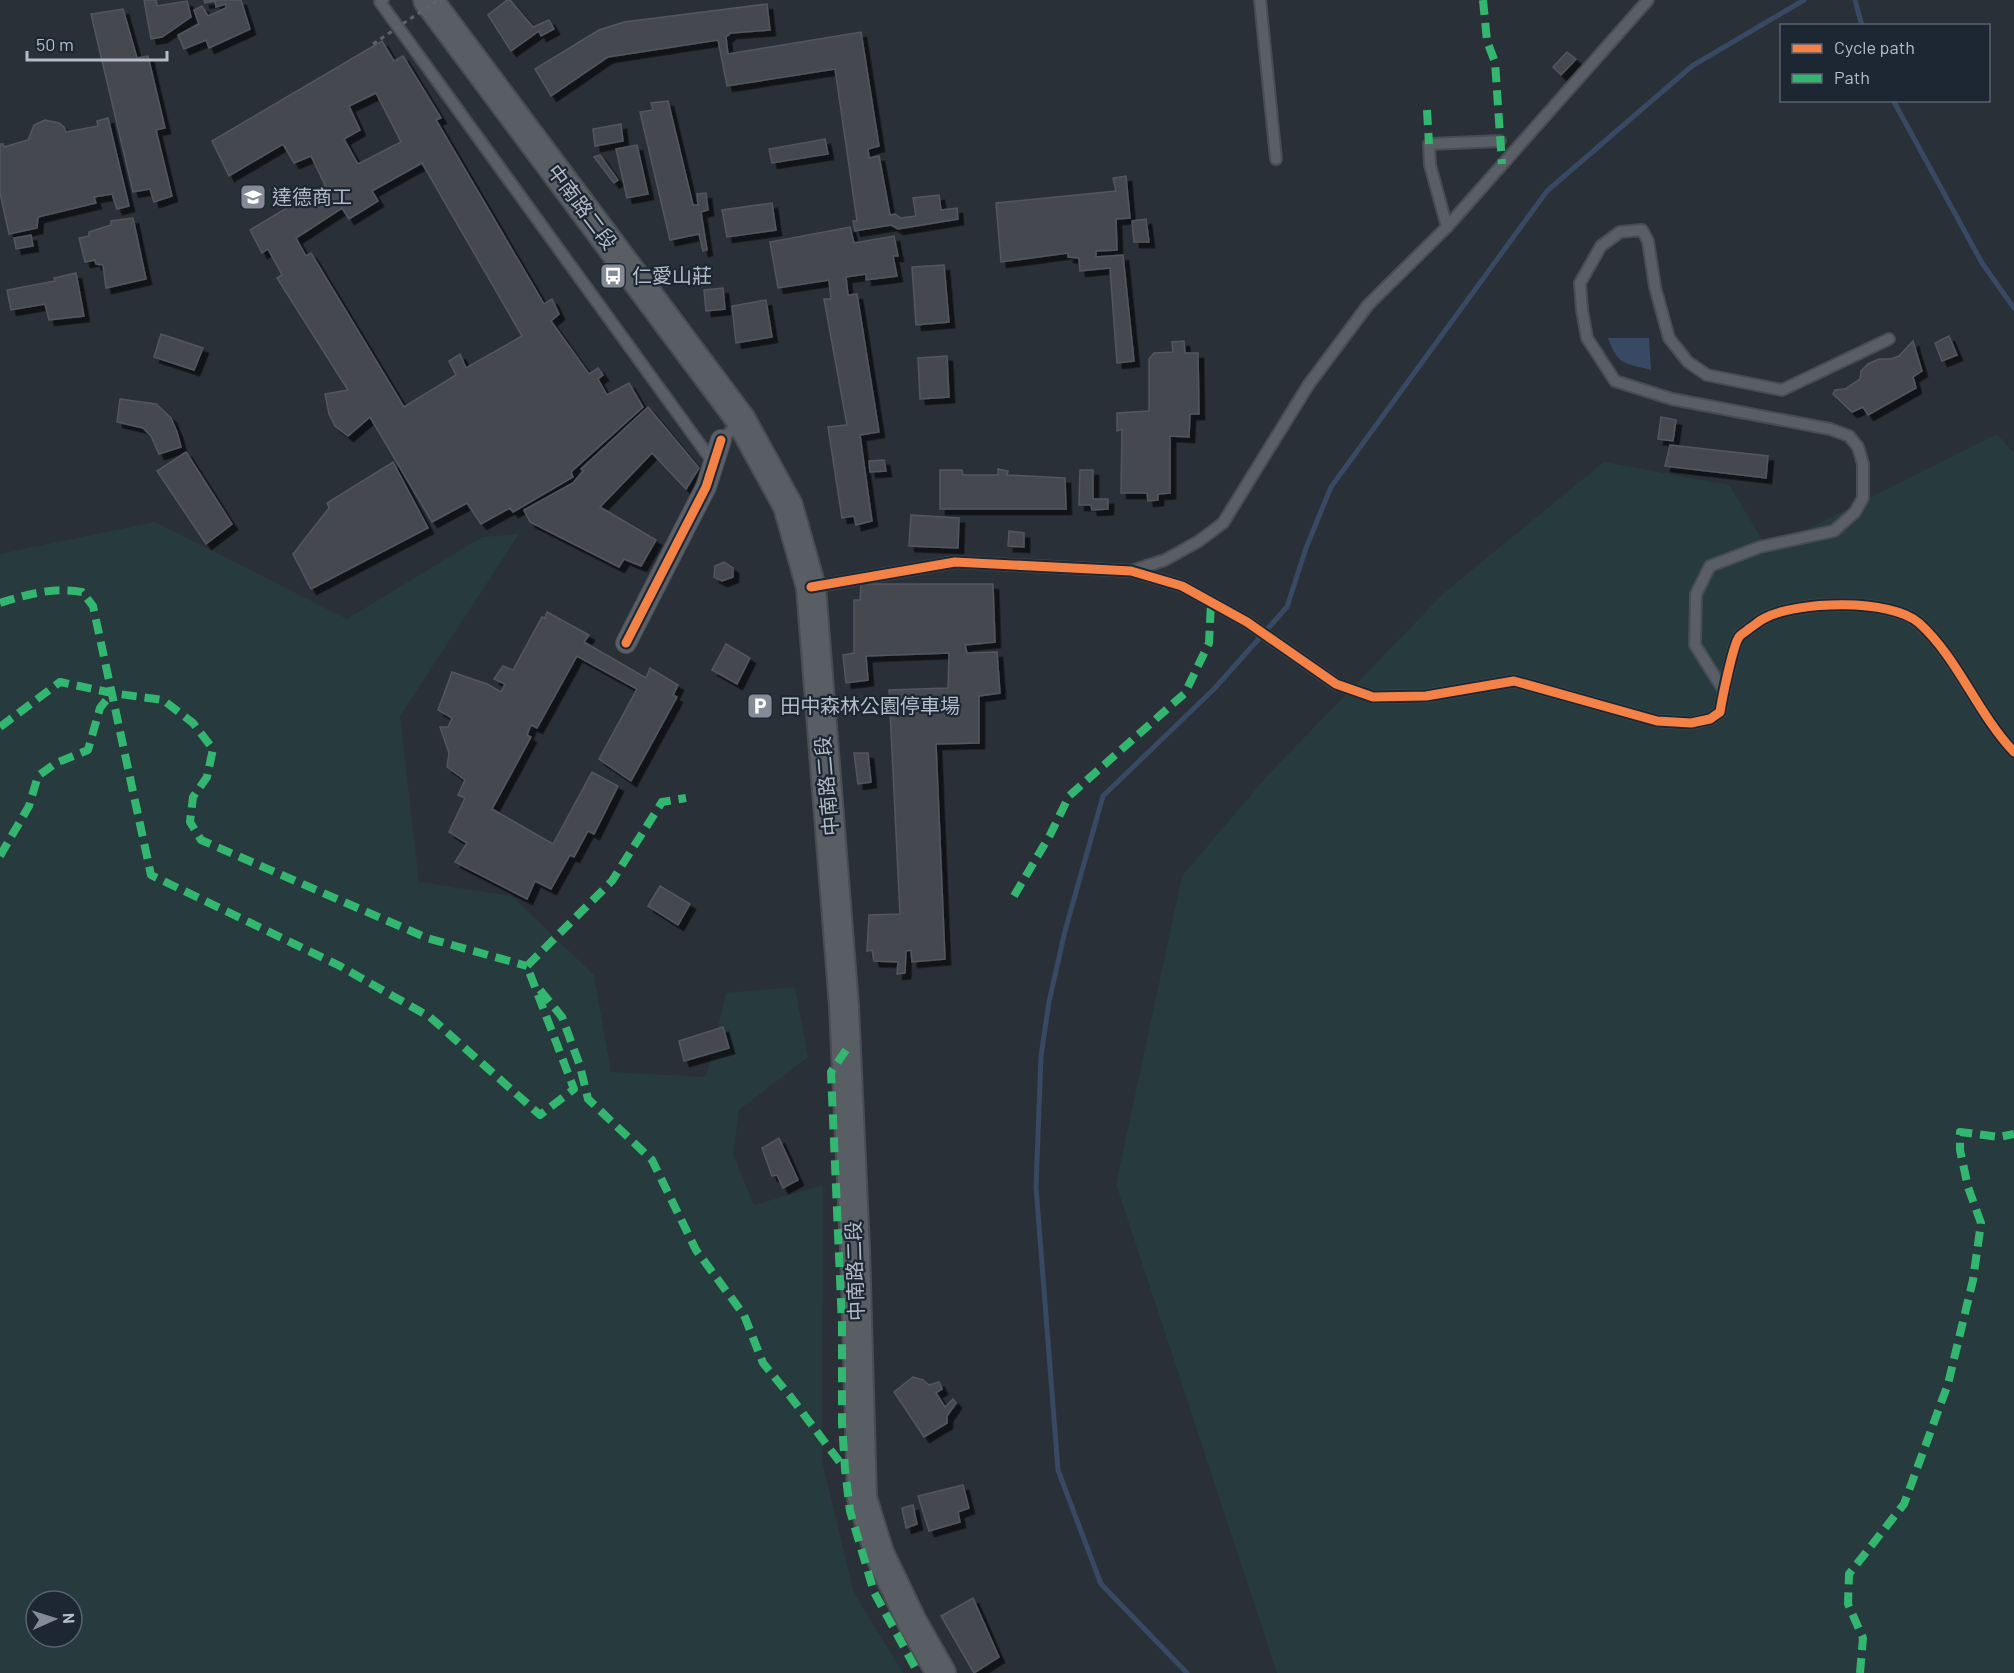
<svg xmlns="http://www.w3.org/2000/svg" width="2014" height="1673" font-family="Barlow,'Noto Sans TC',sans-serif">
  <defs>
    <filter id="shadow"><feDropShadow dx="5.5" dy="5.5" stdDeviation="0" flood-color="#0009"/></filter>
  </defs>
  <rect width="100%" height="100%" fill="#2a3038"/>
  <g fill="#273a3e" fill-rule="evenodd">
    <path d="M1997,434L2014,453V1673H1277L1116,1184L1182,876L1268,775L1444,593L1604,462L1729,485L1768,549Z"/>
    <path d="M155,522L347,619L482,537L519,534L400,716L419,882L512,896L594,975L611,1072L706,1077L726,993L795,987L808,1057L739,1110L733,1154L754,1205L823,1185L822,1461L854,1593L903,1673H0V554ZM36,1601H72V1637H36Z"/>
  </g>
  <path fill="#384963" d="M1608,338H1649L1651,370C1625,363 1618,366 1608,338Z"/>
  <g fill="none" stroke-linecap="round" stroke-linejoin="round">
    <g stroke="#384963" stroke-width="5">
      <path d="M1855,0L1862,26"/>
      <path d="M1893,100L1982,263L2014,308"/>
      <path d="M1187,1673L1101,1584L1058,1470L1036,1187L1041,1056L1049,1002L1065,931L1103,796L1215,688L1287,607L1306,548L1331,487L1547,191L1692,66L1804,0"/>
    </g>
  </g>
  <g fill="#444950" stroke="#52575f" stroke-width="1.5" fill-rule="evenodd" filter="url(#shadow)">
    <path d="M144,0H156L157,6L187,1L191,17L162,37L151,39Z"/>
    <path d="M204,0H241L250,29L209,48L206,40L184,49L178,35L199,24L194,10L202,6L208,16L226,8V4L216,7L215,1L205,3Z"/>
    <path d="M507,0H510L533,27L549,20L554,29L541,36L539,31L511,51L488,15Z"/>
    <path d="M767,4L770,30L731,33L726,37L728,54L861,32L879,146L868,149L869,158L879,156L890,215L895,214L901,218L916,216L913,198L939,195L941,210L957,208L958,219L898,229L891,225L855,231L853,221H857L835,69L727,86L718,40L608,57L551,96L535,69L599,30L624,22Z"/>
    <path d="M123,9L137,58L148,56L165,128L156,130L172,196L154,202L150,189L133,192L91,14Z"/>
    <path d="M382,41L394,61L403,56L441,118L436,120L544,304L552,299L559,314L551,321L589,374L598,368L603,375L598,379L607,395L629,383L643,407L571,472L573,477L513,512L510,508L481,524L467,503L432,522L370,417L348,436L335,426L329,414L325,394L348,390L277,278L282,275L268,249L262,253L250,230L325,185L311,156L294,163L283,144L229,176L212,141ZM376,93L401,142L358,164L344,139L360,130L349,106ZM422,163L522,336L466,368L460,354L449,361L456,375L404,407L311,253L306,256L296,238L342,208L349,219L378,201L372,191Z"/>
    <path d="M1567,52L1576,59L1561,75L1553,67Z"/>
    <path d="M668,101L693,205H698L697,194L706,193L708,210L701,212L707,250L703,251L699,234L670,240L640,112L653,110L651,103Z"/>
    <path d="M108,118L129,206L117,209L112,194L94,197L96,203L38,217L37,228L9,234L0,193V144H3L4,147L28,140L34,125L45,120L59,123L64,127L66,132L98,126L97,121Z"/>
    <path d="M621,124L623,141L595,146L593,129Z"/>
    <path d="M825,139L828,154L772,163L769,149Z"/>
    <path d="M637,145L648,194L627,198L616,149Z"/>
    <path d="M600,155L618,180L614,183L594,157Z"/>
    <path d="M1126,176L1130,218L1116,219L1117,250L1096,251V257L1123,255L1134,361L1117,363L1110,268L1080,271L1079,258L1068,257V253L1001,262L996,203L1116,191L1113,178Z"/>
    <path d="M772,203L776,230L727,237L722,210Z"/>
    <path d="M133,218L146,279L106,288L103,265L96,264L95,260L85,262L79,238L89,236V232L111,225V221Z"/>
    <path d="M1146,219L1149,242H1134L1132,221Z"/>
    <path d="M850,227L854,243L894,236L898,256H893L897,276L866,280V274L846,277L848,295L857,294L879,432L860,435L872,521L856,525L854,516L842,518L828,427L847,425L824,299H831L829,280L778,288L770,242Z"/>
    <path d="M31,235L33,246L16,249L14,238Z"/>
    <path d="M944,265L949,322L916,325L912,267Z"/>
    <path d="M76,273L84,316L49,320L45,304L11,310L7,290L55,281L54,278Z"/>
    <path d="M723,288L725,309L706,311L704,290Z"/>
    <path d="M766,300L772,337L736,343L732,306Z"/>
    <path d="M161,334L203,348L194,370L154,357Z"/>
    <path d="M1949,336L1957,355L1942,361L1935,343Z"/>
    <path d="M1184,341L1185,353H1198L1199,414H1190L1189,437L1170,436V493L1158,494V500L1148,501L1147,493H1121L1122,429L1117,431V413L1149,411V359L1154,353L1173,352L1172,342Z"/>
    <path d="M1913,341L1922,371L1913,377L1916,388L1868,415L1863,407L1852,412L1833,394L1835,390L1845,389L1860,379L1861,371L1868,364L1879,359H1891L1899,356Z"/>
    <path d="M947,356L949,397L920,399L918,358Z"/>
    <path d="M120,399L156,404L171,418L177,432L181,447L159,454L151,436L143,428L117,422Z"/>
    <path d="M648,407L699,468L686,489L652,453L600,507L656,540L641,566L624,559L619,567L530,522L524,510L573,483L583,471L581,469Z"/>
    <path d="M1661,417L1676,420L1673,441L1658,439Z"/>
    <path d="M1670,445L1768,456L1766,478L1665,466Z"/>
    <path d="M186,452L232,524L206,544L157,471Z"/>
    <path d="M884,460L886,471L870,472L869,461Z"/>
    <path d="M393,462L428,528L311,589L293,554L329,508L327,503Z"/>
    <path d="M998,469L1008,471L1007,475L1065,478L1066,509H940V470H962L963,475H998Z"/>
    <path d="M1080,470H1093V499H1108V509L1092,510L1091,505H1079Z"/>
    <path d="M911,515L959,518L958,548L909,546Z"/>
    <path d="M1009,531L1024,533V547L1008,546Z"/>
    <path d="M724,562L733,568V577L722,581L714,577L715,566Z"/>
    <path d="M861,584H993L995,642L965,645L967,653L997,652L1000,693L979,696V743L936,744L945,959L912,962L911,950L906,951L905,973L897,974L898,962L874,961L872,950L867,951L869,915L900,914L889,690L948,688L949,653L866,656L868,680L846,683L843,655L854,653V600H860Z"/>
    <path d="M547,612L589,635L584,642L646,678L650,668L678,685L673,695L677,697L631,781L599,759L637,689L577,656L537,728L531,725L527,735L531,737L492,809L553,844L592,772L618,786L594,834L588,831L574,857L570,855L551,889L535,881L527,899L455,862L467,843L449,832L465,798L458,795L465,780L447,767L449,753L440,727H448L452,718L438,710L452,672L487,684L501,692L505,684L494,679L503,666L513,670L542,617L545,618Z"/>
    <path d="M726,644L750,658L737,684L712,670Z"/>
    <path d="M854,753H868L871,782L858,784Z"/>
    <path d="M660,886L690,904L678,925L648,906Z"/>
    <path d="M723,1027L729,1048L684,1061L679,1041Z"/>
    <path d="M779,1138L798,1180L783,1188L777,1175L772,1176L762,1148Z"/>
    <path d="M913,1377L923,1380L929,1385L939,1382L942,1389L936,1393L945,1407L953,1399L956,1403L947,1416V1423L924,1437L894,1392Z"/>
    <path d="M963,1485L969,1508L958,1512L960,1522L929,1531L918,1496Z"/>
    <path d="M913,1505L917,1524L906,1528L902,1508Z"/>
    <path d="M973,1598L999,1657L974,1673L941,1616Z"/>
  </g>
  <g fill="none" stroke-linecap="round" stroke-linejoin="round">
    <defs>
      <g id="service">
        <path d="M383,0L380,2L707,454L741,421"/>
        <path d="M1260,0L1276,159"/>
        <path d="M1447,227L1430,165L1429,144L1500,141"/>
        <path d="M1131,571L1165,560L1199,541L1223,523L1309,384L1368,305L1447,227L1648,0"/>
        <path d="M812,587L955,562L1131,571L1182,586L1247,622L1336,684L1373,697L1426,696L1514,681L1657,721L1691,723L1710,719L1720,712C1722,699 1733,645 1739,637C1741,634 1747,631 1750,628C1755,625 1760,620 1765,618C1797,601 1891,598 1919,623C1958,658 1977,713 2014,752"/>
        <path d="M1724,691L1695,645L1696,594L1710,566L1760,547L1834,531L1855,512L1863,498V464L1858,447L1849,436L1830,429L1672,399L1615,381L1587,338L1582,310L1580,283L1601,246L1620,232L1642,230L1648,241L1655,287L1669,338L1688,362L1707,375L1782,390L1889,339"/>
      </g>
      <path id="minor" d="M626,643L706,487L721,440"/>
      <path id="secondary" d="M428,0L741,420L788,506L811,587L844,1006L855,1249L862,1498L879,1553L912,1622L941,1673"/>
    </defs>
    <use href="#service" stroke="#484c53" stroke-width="14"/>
    <use href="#minor" stroke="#484c53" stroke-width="22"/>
    <use href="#secondary" stroke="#484c53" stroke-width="32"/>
    <use href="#service" stroke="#5a5e66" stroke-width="10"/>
    <use href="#minor" stroke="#5a5e66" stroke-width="20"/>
    <use href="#secondary" stroke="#595d64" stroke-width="28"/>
    <path stroke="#5d636a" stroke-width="3" stroke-dasharray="4.5 4.5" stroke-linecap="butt" d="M373,44L438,0"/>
    <g stroke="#33b770" stroke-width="8" stroke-dasharray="15 8" stroke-linecap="butt">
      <path d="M1483,0L1487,41L1495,62L1502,164"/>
      <path d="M1427,110L1429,144"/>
      <path d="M0,603C28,594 53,587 82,592L93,606L151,875L338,965L430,1017L540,1115L574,1089L527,966L612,881L662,802L686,798"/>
      <path d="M0,727L60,682L112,693L163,700L193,723L213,749L207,777L193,797L190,822L201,840L427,938L527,966"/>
      <path d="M0,856L29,806L38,776L56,763L88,750L100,708L112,693"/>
      <path d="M1014,896L1050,835L1069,796L1185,693L1209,643L1211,602"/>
      <path d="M540,990L562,1017L580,1066L588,1099L652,1160L696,1250L744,1315L763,1363L790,1396L845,1469"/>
      <path d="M846,1050L831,1072L842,1324V1423L845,1469L850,1511L874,1592L918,1673"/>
      <path d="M1860,1673L1863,1638L1848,1604L1849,1574L1904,1504L1948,1384L1973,1280L1981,1223L1968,1187L1960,1150V1132L1999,1137L2014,1134"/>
    </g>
    <defs>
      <g id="cycleway">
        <path d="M811,587L955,562L1131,571L1182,586L1247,622L1336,684L1373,697L1426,696L1514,681L1657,721L1691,723L1710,719L1720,712C1722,699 1733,645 1739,637C1741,634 1747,631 1750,628C1755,625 1760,620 1765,618C1797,601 1891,598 1919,623C1958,658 1977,713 2014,752"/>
        <path d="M626,643L706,487L721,440"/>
      </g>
    </defs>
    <use href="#cycleway" stroke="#1d2633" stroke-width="13"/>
    <use href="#cycleway" stroke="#f48246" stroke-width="9"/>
  </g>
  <defs>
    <symbol id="university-square" viewBox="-11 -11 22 22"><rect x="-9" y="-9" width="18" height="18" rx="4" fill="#848b96" stroke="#1d2633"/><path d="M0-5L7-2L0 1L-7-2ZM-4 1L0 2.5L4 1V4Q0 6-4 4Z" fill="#fff"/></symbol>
    <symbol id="bus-square" viewBox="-11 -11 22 22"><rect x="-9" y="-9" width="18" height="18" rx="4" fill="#848b96" stroke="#1d2633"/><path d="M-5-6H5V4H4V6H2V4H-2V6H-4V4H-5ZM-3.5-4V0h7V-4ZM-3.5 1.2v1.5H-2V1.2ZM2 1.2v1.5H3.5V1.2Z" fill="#fff"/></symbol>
    <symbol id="parking-square" viewBox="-11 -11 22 22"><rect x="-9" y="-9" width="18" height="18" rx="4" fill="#848b96" stroke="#1d2633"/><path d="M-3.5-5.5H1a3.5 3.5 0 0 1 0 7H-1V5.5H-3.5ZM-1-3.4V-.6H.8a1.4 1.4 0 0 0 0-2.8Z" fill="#fff"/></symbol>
  </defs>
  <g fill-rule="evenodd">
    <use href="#university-square" x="238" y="182" width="30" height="30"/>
    <use href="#bus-square" x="598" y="261" width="30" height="30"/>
    <use href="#parking-square" x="745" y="691" width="30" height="30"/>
  </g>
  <g text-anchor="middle" stroke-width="4.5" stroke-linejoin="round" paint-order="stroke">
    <g font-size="20" fill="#b4bcc9" stroke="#1d2633" text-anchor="start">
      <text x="272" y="204">達德商工</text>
      <text x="632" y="283">仁愛山莊</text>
      <text x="780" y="713">田中森林公園停車場</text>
    </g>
    <g font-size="20" fill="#b4bcc9" stroke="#1d2633">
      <text transform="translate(582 207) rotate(53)" y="7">中南路二段</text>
      <text transform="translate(827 786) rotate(-95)" y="7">中南路二段</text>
      <text transform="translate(855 1271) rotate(-92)" y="7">中南路二段</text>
    </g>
  </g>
  <rect x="1780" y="24" width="210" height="78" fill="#1d2633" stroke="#59626f" stroke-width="1.5"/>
  <rect x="1792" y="44" width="30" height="9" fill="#f48246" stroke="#59626f" stroke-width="1.5"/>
  <text x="1834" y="54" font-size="18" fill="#b4bcc9">Cycle path</text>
  <rect x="1792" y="74" width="30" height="9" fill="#33b770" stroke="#59626f" stroke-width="1.5"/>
  <text x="1834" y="84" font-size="18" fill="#b4bcc9">Path</text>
  <g transform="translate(54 1619) rotate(87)"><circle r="28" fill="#1d2633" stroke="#59626f" stroke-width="1.5"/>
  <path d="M0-4.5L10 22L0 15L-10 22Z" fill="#848b96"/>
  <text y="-9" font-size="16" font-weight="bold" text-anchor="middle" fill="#b4bcc9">N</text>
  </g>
  <path d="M27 51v9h140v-9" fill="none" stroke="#b4bcc9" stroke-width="3"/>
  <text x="36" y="51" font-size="18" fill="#b4bcc9" stroke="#1d2633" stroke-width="4.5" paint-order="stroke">50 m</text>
</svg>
